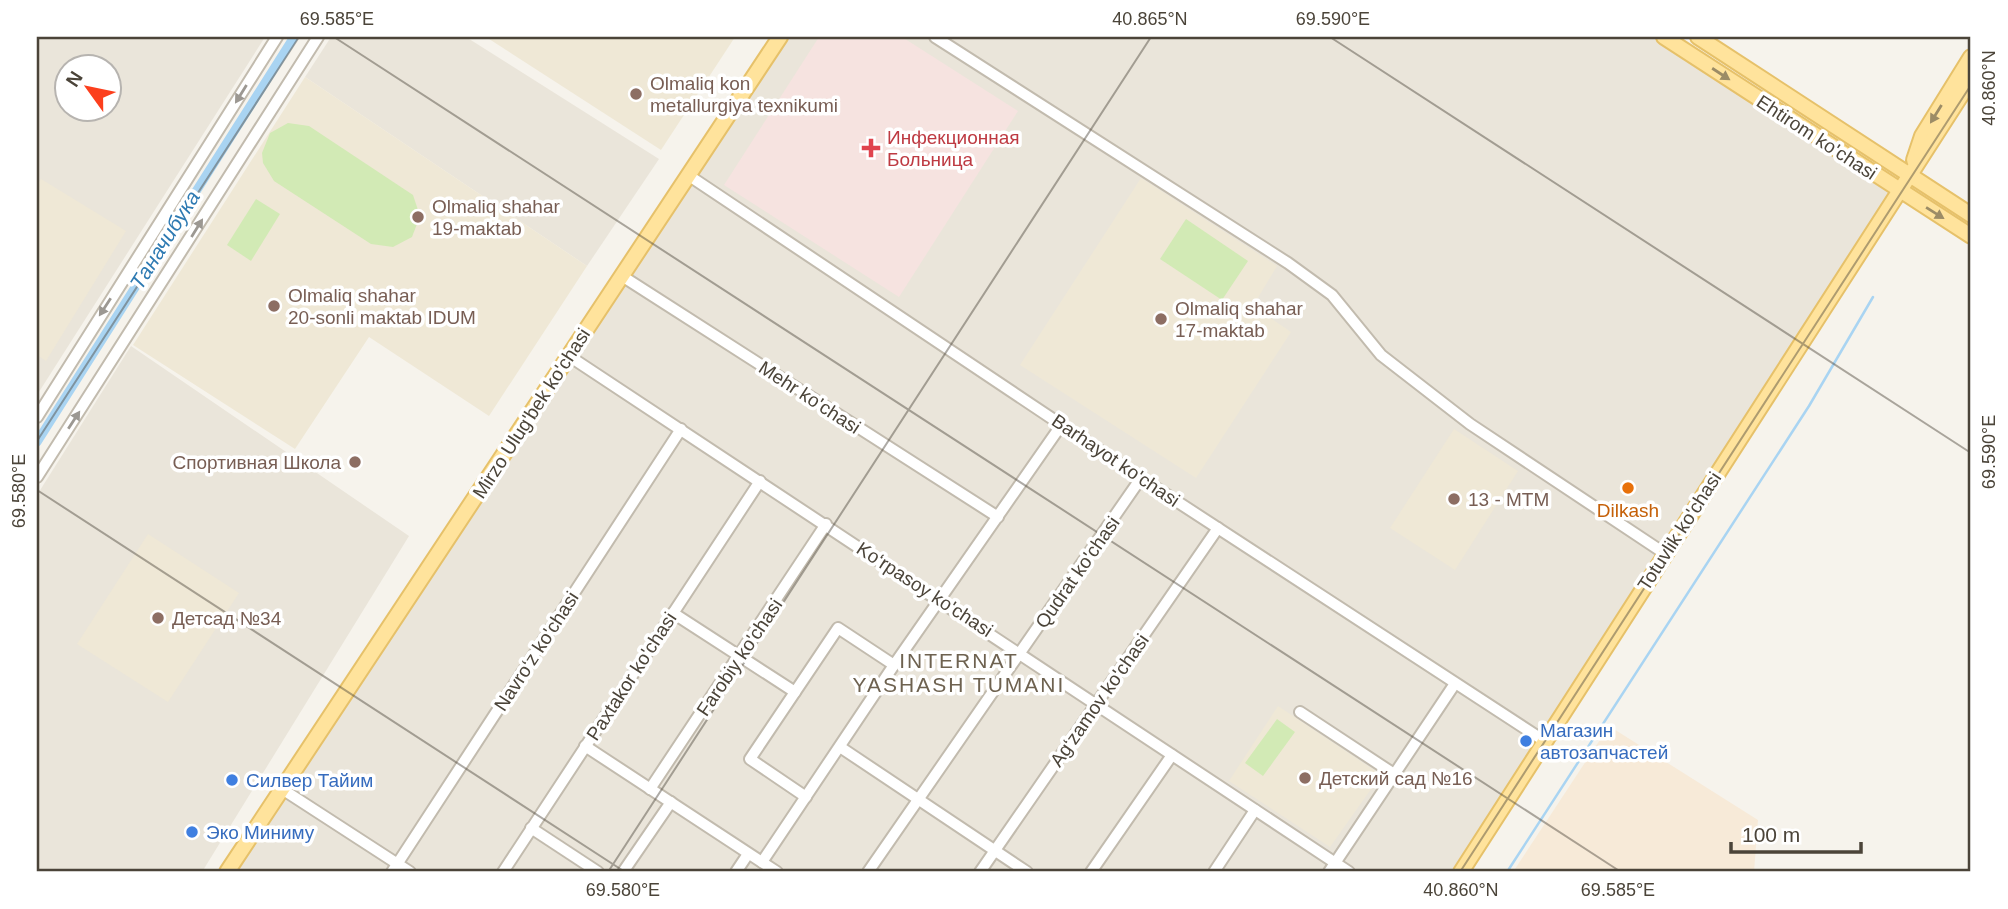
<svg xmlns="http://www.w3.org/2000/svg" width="2008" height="909" font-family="Arial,sans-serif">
  <rect width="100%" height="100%" fill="#f6f3ec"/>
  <g fill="#eae5da" fill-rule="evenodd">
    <path d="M37,37H265L37,395ZM66,66H108V108H66Z"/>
    <path d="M331,37H466L659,159L587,266L305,77Z"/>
    <path d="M780,37H1664L1899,190L1461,872H227Z"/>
    <path d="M131,346L409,536L202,872H37V495Z"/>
  </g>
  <path fill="#f7ead8" d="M1609,726L1758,820L1754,872H1513Z"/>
  <g fill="#efe8d6">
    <path d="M486,37H735L661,150Z"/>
    <path d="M305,77L587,266L489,416L369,337L295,449L133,345Z"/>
    <path d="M1141,178L1277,266L1253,306L1291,332L1196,478L1020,365Z"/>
    <path d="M41,179L126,231L46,361L37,355V185Z"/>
    <path d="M1454,429L1518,471L1455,570L1390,528Z"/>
    <path d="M148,534L239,593L168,702L77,644Z"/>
    <path d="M1278,706L1381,775L1330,847L1229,781Z"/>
  </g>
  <path fill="#f6e3e0" d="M819,37H902L1018,111L899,297L724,185Z"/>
  <g fill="#d2eab5">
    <path d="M288,123L309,126L413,195L420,216L412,237L393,247L371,244L274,181L263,163L262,153L270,133Z"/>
    <path d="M256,199L280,214L251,261L227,245Z"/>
    <path d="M1186,219L1248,261L1222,300L1160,259Z"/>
    <path d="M1277,719L1295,732L1263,776L1245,763Z"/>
  </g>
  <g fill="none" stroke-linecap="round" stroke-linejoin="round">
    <path stroke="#a9d4f2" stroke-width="2.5" d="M1507,872L1809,406L1873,297"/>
    <path stroke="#a9d4f2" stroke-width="9" d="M37,442L294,37"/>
    <defs>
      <g id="minor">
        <path d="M935,37L1288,263L1332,295L1381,355L1470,424L1664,553"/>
        <path d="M688,175L1141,478L1546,742"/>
        <path d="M622,276L998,517"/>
        <path d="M569,356L1349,872"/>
        <path d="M37,417L277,37"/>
        <path d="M37,477L318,37"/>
        <path d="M673,613L795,692"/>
        <path d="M1300,712L1394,774"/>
        <path d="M585,746L777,872"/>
        <path d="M840,747L1027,872"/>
        <path d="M282,789L410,872"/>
        <path d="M650,789L826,524"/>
        <path d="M806,797L750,759L838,628L894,665"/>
        <path d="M531,828L598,872"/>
        <path d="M762,862L894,665L1062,424"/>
        <path d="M392,872L681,429"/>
        <path d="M503,872L760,481"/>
        <path d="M623,872L671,802"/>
        <path d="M736,872L748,854"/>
        <path d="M868,872L1141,478"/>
        <path d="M980,872L1218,528"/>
        <path d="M1091,872L1172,755"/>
        <path d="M1214,872L1255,810"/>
        <path d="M1329,872L1454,685"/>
      </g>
      <g id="major">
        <path d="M1664,37L1971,236"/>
        <path d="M1698,37L1971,215"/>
        <path d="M1914,160L1922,136L1971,57"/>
        <path d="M227,872L780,37"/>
        <path d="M1461,872L1971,80"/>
      </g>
    </defs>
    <use href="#minor" stroke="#c2bbae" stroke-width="14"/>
    <use href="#major" stroke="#e6c16a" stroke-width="18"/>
    <use href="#minor" stroke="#fff" stroke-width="10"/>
    <use href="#major" stroke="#ffe39c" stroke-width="14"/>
  </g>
  <defs><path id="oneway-solid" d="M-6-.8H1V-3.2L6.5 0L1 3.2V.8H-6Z" transform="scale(1.75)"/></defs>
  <g fill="#9c8c66">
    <use href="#oneway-solid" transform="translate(1721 74) rotate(33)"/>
    <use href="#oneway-solid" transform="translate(1936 114) rotate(122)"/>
    <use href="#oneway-solid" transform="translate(1935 213) rotate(32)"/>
  </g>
  <g fill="#9c9892">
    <use href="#oneway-solid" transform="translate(241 94) rotate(122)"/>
    <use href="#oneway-solid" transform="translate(197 228) rotate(-58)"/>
    <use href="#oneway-solid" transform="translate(105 307) rotate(123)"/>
    <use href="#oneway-solid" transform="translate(74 420) rotate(-57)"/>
  </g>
  <path fill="none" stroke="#4b4439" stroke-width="2" stroke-opacity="0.45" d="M334,37L1621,872M1330,37L1971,453M37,441L299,37M37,490L625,872M608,872L1151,37M1460,872L1971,85"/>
  <g fill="#8d6e63" stroke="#fff" stroke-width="2.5">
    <circle cx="636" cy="94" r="7"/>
    <circle cx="418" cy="217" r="7"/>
    <circle cx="274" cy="306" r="7"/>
    <circle cx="1161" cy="319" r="7"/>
    <circle cx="355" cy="462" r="7"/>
    <circle cx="1454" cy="499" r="7"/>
    <circle cx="158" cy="618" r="7"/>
    <circle cx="1305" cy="778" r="7"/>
  </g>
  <path fill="#e0444e" stroke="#fff" stroke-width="2.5" d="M867.5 137.5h7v7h7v7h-7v7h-7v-7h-7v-7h7z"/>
  <circle fill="#e8710a" stroke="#fff" stroke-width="2.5" cx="1628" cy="488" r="7"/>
  <g fill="#3f7fe0" stroke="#fff" stroke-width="2.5">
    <circle cx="1526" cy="741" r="7"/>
    <circle cx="232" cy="780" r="7"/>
    <circle cx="192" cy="832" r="7"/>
  </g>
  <g text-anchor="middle" stroke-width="7" stroke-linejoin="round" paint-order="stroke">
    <g font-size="19" fill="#785e54" stroke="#fff" text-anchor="start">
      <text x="650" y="90">Olmaliq kon<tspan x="650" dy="22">metallurgiya texnikumi</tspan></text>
      <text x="432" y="213">Olmaliq shahar<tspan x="432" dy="22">19-maktab</tspan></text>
      <text x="288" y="302">Olmaliq shahar<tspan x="288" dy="22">20-sonli maktab IDUM</tspan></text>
      <text x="1175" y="315">Olmaliq shahar<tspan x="1175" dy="22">17-maktab</tspan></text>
      <text x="341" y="469" text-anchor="end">Спортивная Школа</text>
      <text x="1468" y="506">13 - MTM</text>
      <text x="172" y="625">Детсад №34</text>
      <text x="1319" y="785">Детский сад №16</text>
    </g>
    <g font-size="19" fill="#be3a42" stroke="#fff" text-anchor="start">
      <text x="887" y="144">Инфекционная<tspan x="887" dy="22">Больница</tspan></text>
    </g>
    <g font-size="19" fill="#4b4439" stroke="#fff">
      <text transform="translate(1817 137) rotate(33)" y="7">Ehtirom ko'chasi</text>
      <text transform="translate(810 397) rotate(33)" y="7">Mehr ko'chasi</text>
      <text transform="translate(531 413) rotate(-57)" y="7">Mirzo Ulug'bek ko'chasi</text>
      <text transform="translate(1116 460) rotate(34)" y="7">Barhayot ko'chasi</text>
      <text transform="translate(1679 531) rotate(-57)" y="7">Totuvlik ko'chasi</text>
      <text transform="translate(1077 572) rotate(-55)" y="7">Qudrat ko'chasi</text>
      <text transform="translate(925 589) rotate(33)" y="7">Ko‘rpasoy ko'chasi</text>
      <text transform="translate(536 651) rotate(-57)" y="7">Navro‘z ko'chasi</text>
      <text transform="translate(739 657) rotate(-56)" y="7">Farobiy ko'chasi</text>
      <text transform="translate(631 676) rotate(-57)" y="7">Paxtakor ko'chasi</text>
      <text transform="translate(1099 700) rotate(-55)" y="7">Ag‘zamov ko'chasi</text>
    </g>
    <g font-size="19" fill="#c56008" stroke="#fff">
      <text x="1628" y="517">Dilkash</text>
    </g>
    <g font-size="19" fill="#366cbe" stroke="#fff" text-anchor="start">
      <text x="1540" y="737">Магазин<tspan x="1540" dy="22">автозапчастей</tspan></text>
      <text x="246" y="787">Силвер Тайим</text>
      <text x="206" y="839">Эко Миниму</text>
    </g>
    <g font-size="21" font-style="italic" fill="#2e7ab2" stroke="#fff">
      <text transform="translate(165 240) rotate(-58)" y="7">Таначибука</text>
    </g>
    <g font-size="21" letter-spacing="2" fill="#6e6250" stroke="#fff">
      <text x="959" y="668">INTERNAT<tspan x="959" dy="24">YASHASH TUMANI</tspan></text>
    </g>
  </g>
  <rect width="2008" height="909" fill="none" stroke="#ffffff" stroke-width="77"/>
  <g transform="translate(88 88) rotate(303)"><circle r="33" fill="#ffffff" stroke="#b7b4b0" stroke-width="2"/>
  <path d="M0-5L12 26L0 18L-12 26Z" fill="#fc3f1d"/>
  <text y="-10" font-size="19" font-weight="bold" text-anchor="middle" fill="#4b4439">N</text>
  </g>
  <path d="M1731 842v10h130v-10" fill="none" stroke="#4b4439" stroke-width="3.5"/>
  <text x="1742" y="842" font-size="21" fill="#4b4439" stroke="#ffffff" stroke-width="5" paint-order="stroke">100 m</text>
  <rect x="38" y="38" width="1931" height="832" fill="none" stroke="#4b4439" stroke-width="2.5"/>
  <g font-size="18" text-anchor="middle" fill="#4b4439">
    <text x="337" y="25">69.585°E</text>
    <text x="1150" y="25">40.865°N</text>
    <text x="1333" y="25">69.590°E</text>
    <text transform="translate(1989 88) rotate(-90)" y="6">40.860°N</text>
    <text transform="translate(1989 452) rotate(-90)" y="6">69.590°E</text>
    <text transform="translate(19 491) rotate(-90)" y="6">69.580°E</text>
    <text x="623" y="896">69.580°E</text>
    <text x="1461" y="896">40.860°N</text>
    <text x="1618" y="896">69.585°E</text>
  </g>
</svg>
